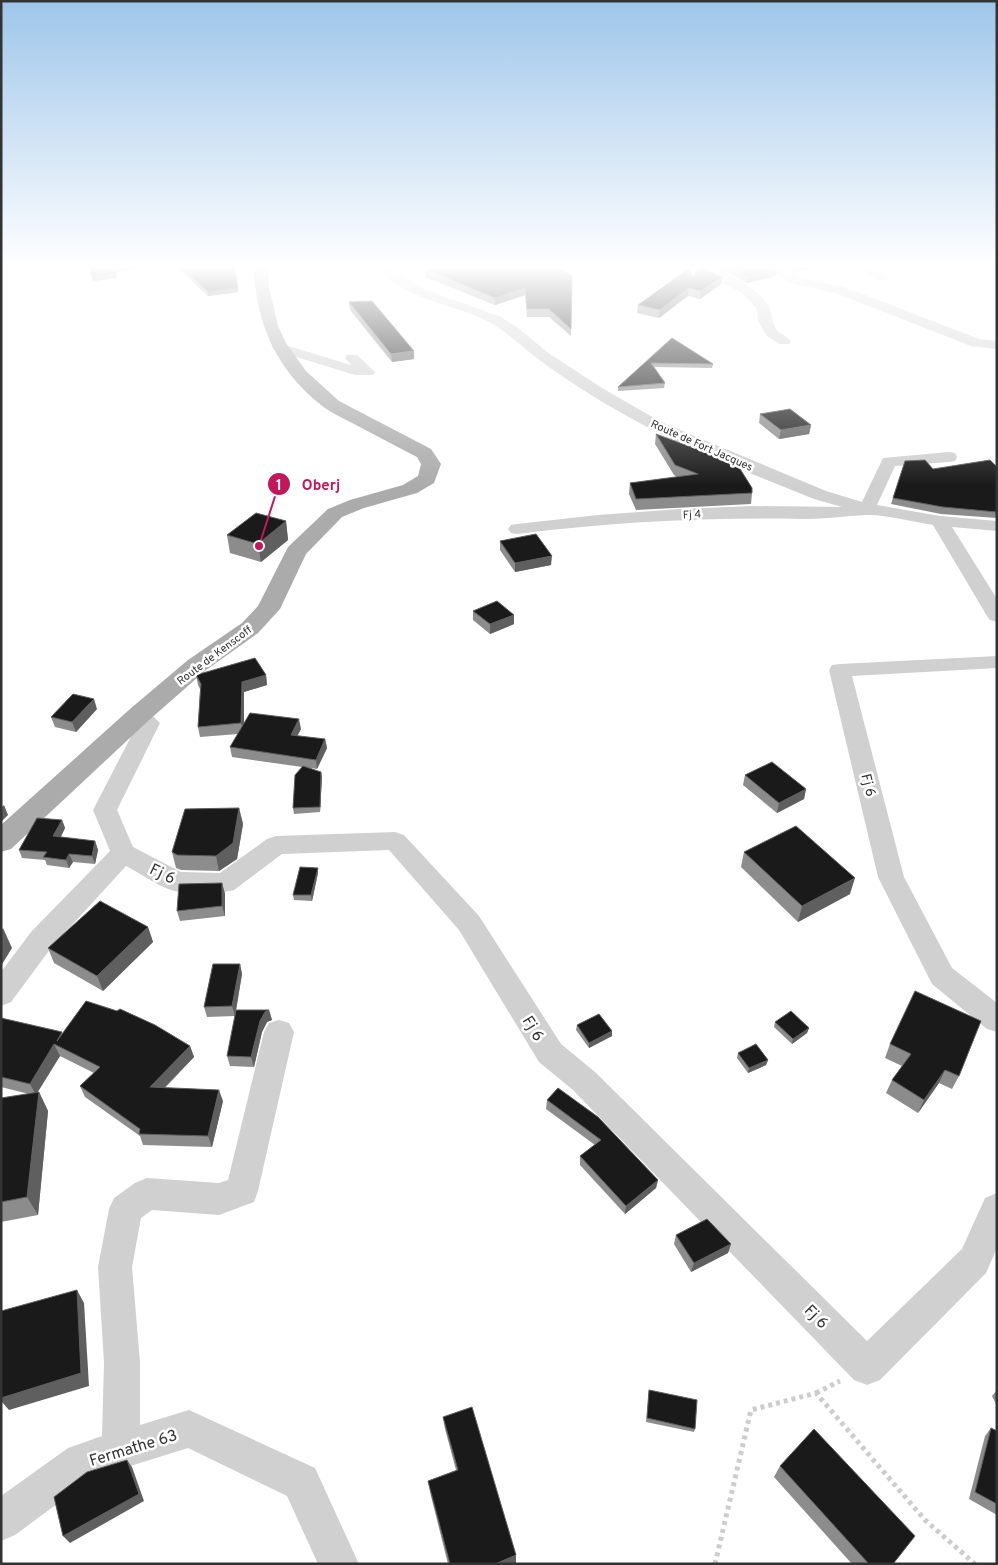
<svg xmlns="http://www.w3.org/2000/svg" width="998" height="1565" font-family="Overpass,sans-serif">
  <rect width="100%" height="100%" fill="#fff"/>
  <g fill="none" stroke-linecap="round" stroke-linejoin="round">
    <g stroke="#cdcdcd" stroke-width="5" stroke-dasharray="4 4" stroke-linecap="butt">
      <path d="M816,1393L840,1381"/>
      <path d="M715,1564L751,1410L816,1393L925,1520L975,1564"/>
    </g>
    <g fill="#d0d0d0" fill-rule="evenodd">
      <path d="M377,266H391L412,283L442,296L499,316L517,327L547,352L602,388L661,422L826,491L862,502L883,458L949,452L955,453L957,457L955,461L949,462L895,466L877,505L940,516L997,521V531L952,527L997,599V622L990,620L987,616L933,525C914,522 884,514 866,515C845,516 826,519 805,519C709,517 613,522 517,534L511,533L508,529L511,525L517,524L598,515L680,509L751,506L842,507L814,499C759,476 702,456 649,428C611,408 571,384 537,358C521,346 508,333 491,323C455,303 405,302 377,266Z"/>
      <path d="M697,266C719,266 757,286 769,307C773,314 771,322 776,329C780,334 787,336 791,341L789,344H779L766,335L758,321L757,309L741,292L705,275Z"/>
      <path d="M760,266H776L802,278L847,288L979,339L997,341V349L971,346L838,294L794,284Z"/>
      <path d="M853,266H869L889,277L883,281L879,280Z"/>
      <path d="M279,343L351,365L345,358L347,355H357L375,372L373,375H355L274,350L272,347L274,344Z"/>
      <path d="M997,656V668L852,676L904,877L952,968L997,1003V1032L987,1029L932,984L878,877L829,670L832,665L840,664Z"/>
      <path d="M139,708L147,710L160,723L117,810L133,847L181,872L220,873L267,839L276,836L395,832L404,835L479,916L561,1044L595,1072L867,1341L962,1249L985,1198L997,1193V1248L986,1273L880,1380L867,1385L854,1380L573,1090L539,1062L459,930L389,850L282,854L234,890C219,894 182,895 168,889C153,883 140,873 126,866L51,948L11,1002L1,1006V972L31,932L110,851L93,810L137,725L128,715L131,710Z"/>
      <path d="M279,1020L289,1023L294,1032L258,1191L254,1202L219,1215L152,1210L141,1218L132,1267L140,1362V1425L189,1410L315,1468L359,1564H318L287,1496L188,1448L92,1478L15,1535L1,1541V1496L68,1448L102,1436L104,1362L98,1267L109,1209L114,1198L135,1183L147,1178L219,1183L228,1180L264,1032L269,1023Z"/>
    </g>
    <path fill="#ababab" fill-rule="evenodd" d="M254,266H268L269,287L278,326L286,343L306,371L339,401L431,449L441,464L434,483L417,493L364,508L342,517L306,554L280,609L258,633L206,670L148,721L11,849L1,852V825L130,709L188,660L242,623L258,606L288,547L328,509L350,500L403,485L418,476L421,464L417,457C395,446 374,434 352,423C343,418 334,414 325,408C278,373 255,324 254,266Z"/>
  </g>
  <g fill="#8c8c8c">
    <path d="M175,266H206V268L234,266L238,292L208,296Z"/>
    <path d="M556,266L571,329V336L549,317H527L525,295L495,305L425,277V269Z"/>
    <path d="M709,266H769L776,276L747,283L727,272Z"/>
    <path d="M781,266H819L818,267L794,272Z"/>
    <path d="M705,269L721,284L700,299L688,296L659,318L637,313L638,305Z"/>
    <path d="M349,302L414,351V359L392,362L350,310Z"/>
    <path d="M672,338L713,364L712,368L654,367L665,383L664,388L618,391V387Z"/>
    <path d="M760,414L811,425L809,434L779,439L759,423Z"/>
    <path d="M656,434L752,493L751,504L636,510L629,494L630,483L677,477L674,475L655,444Z"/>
    <path d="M997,467V518L941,514L891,504L893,498L933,469Z"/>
    <path d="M286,521L288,540L261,562L230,553L227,535Z"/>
    <path d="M500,541L551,565L515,572L500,550Z"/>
    <path d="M473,611L514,624L490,634L473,620Z"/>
    <path d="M196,675H266L267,685L244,692V724L301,729L297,736L325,739L327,748L317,769L311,768L322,777L320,812L294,814L293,808L302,767L232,757L230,747L238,734L200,737L198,727L200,689L198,685Z"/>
    <path d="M97,709L76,732L55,727L51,717Z"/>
    <path d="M745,775L806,789L804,799L777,813L743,785Z"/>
    <path d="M239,808L243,824L237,859L219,871L181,870L176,868L172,852Z"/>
    <path d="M62,820L65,828L61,837L95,841L98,850L95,864L73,862L69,868L47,865L45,860L22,858L19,850Z"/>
    <path d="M744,852L850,894L798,922L741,867Z"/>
    <path d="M318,873L312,901L294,900L293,895Z"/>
    <path d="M222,883L225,894V916L180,921L177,911Z"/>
    <path d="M148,927L153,942L103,991L54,963L48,948Z"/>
    <path d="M240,964L242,974L235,1016L207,1017L204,1007Z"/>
    <path d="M269,1010L272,1020L267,1022L262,1032L254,1067L230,1066L227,1056Z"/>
    <path d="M1,1018L63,1033L190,1046L194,1057L165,1088L223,1101L212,1147L143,1145L140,1136L85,1097L80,1086L94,1073L60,1056L37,1092H39L48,1111L38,1215L1,1222V1098L29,1094L1,1087Z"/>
    <path d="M775,1022L809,1028L807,1033L792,1044L774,1027Z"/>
    <path d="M577,1025L612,1031V1036L589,1048L576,1030Z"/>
    <path d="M890,1044L959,1076L952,1089L939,1083L918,1113L886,1093L892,1080L902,1066L885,1058Z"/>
    <path d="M738,1053L768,1060L766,1065L748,1073L737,1058Z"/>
    <path d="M547,1100L658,1180L656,1188L625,1214L580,1165V1156L595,1145L546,1109Z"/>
    <path d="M676,1235L731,1244L728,1253L691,1272L674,1244Z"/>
    <path d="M649,1390L695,1429L694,1432L646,1422Z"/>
    <path d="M997,1390V1406L992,1396Z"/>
    <path d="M443,1417L516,1555V1564H448L430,1492L428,1481L456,1470L445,1429Z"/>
    <path d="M991,1428L997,1431V1515L969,1499L985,1436Z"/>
    <path d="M780,1466L893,1564H852L774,1477Z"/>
  </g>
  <g fill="#5f5f5f">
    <path d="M127,266H145L115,273L114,269Z"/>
    <path d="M795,266H819L818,267L794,272Z"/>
    <path d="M777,270L776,276L747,283L748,276Z"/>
    <path d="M116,274L117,278L93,281L92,277Z"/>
    <path d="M722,277L721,284L700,299L701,291Z"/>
    <path d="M238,288V292L208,296V292Z"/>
    <path d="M525,288V295L495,305V298Z"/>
    <path d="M689,288L688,296L659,318L660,310Z"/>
    <path d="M414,351V359L392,362L391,354Z"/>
    <path d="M811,425L809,434L779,439L781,430Z"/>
    <path d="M286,521L288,540L261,562L258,544Z"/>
    <path d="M552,556L551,565L515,572V563Z"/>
    <path d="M514,615V624L490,634V624Z"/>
    <path d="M266,675L267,685L244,692V733L241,723L242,682Z"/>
    <path d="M94,699L97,709L76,732L72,722Z"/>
    <path d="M299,719L301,729L293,744L291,735Z"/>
    <path d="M325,739L327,748L317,769L316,760Z"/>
    <path d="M321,772L322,777L320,812V807Z"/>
    <path d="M806,789L804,799L777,813L779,803Z"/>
    <path d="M4,805L8,815L1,822V808Z"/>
    <path d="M239,808L243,824L237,859L219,871L216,856Z"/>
    <path d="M62,820L65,828L57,844L53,836Z"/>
    <path d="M95,841L98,850L95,864L92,856Z"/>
    <path d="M69,854L73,862L69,868L66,860Z"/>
    <path d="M318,868V873L312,901L311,895Z"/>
    <path d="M855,878L850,894L798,922L802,906Z"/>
    <path d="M222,883L225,894V916L222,906Z"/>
    <path d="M148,927L153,942L103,991L97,976Z"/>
    <path d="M3,928L12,948L1,966V931Z"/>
    <path d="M240,964L242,974L235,1016L232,1006Z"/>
    <path d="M269,1010L272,1020L267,1022L262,1032L254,1067L251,1057L260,1021L265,1012Z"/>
    <path d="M809,1028L807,1033L792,1044L793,1039Z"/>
    <path d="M612,1031V1036L589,1048V1043Z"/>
    <path d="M54,1044L60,1056L36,1095L30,1084Z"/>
    <path d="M190,1046L194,1057L154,1098L150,1087Z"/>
    <path d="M768,1060L766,1065L748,1073L749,1068Z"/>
    <path d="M945,1070L939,1083L918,1113L924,1100Z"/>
    <path d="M219,1090L223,1101L212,1147L208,1136Z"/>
    <path d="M39,1092L48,1111L38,1215L27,1197Z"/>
    <path d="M658,1180L656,1188L625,1214L626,1206Z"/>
    <path d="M731,1244L728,1253L691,1272L694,1263Z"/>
    <path d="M77,1290L84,1303L89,1386L9,1410L1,1401V1398Z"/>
    <path d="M127,1460L132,1467L144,1501L70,1543L63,1536Z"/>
    <path d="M516,1555V1564H495Z"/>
  </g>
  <g fill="#1a1a1a" stroke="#5f5f5f">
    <path d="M88,266H127L114,269L116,274L92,277Z"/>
    <path d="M179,266H205L204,271L208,266H234L238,288L208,292Z"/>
    <path d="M440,266H498L497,267L505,266H556L572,276L571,329L549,309H527L525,288L495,298L425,269Z"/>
    <path d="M700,266H702L705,269L722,277L701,291L689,288L660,310L638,305L688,269L693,276Z"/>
    <path d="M729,266H769L777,270L748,276Z"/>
    <path d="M372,301L414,351L391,354L349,302Z"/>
    <path d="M672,338L713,364L651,363L665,383L618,387Z"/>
    <path d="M790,409L811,425L781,430L760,414Z"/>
    <path d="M656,434L737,464L752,488V493L636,499L630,483L698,474L675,465Z"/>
    <path d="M925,460L933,469L990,460L997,467V512L943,507L893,498L905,461Z"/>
    <path d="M256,513L286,521L258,544L227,535Z"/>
    <path d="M536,534L552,556L515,563L500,541Z"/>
    <path d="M497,601L514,615L490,624L473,611Z"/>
    <path d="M255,658L266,675L242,682L241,723L198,727L201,684L196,675Z"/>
    <path d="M73,694L94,699L72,722L51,717Z"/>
    <path d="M250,713L299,719L291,735L325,739L316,760L230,747Z"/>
    <path d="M772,762L806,789L779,803L745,775Z"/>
    <path d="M303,766L321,772L320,807L293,808L295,775Z"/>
    <path d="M239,808L233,843L216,856L177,855L172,852L185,809Z"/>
    <path d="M37,818L62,820L53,836L95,841L92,856L69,854L66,860L43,857L47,852L19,850Z"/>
    <path d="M796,826L855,878L802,906L744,852Z"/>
    <path d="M300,867L318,868L311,895H293Z"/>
    <path d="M222,883V906L177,911L179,884Z"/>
    <path d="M100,901L148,927L97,976L48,948Z"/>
    <path d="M213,964H240L232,1006L204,1007Z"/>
    <path d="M915,991L981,1021L959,1076L945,1070L924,1100L892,1080L911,1054L890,1044Z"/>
    <path d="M86,1001L117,1011L120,1009L155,1025L190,1046L150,1087L219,1090L208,1136L139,1134L140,1129L80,1086L100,1067L54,1044L30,1084L1,1077V1018L62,1032L57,1041Z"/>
    <path d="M236,1010H269L265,1012L260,1021L251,1057L227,1056Z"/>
    <path d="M791,1011L809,1028L793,1039L775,1022Z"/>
    <path d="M599,1014L612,1031L589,1043L577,1025Z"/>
    <path d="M756,1044L768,1060L749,1068L738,1053Z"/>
    <path d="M558,1088L598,1117L658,1180L626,1206L580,1156L601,1140L547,1100Z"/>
    <path d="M39,1092L27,1197L1,1202V1098Z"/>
    <path d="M707,1219L731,1244L694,1263L676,1235Z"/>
    <path d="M77,1290L81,1373L1,1398V1311Z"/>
    <path d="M649,1390L697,1400L695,1429L647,1418Z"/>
    <path d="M472,1407L516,1555L495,1564H450L428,1481L458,1470L443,1417Z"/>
    <path d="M991,1428L997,1431V1504L975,1492Z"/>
    <path d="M814,1429L915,1536L893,1564H869L780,1466Z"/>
    <path d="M127,1460L139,1494L63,1536L54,1497L87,1472Z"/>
  </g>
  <linearGradient id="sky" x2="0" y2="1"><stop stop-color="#9ec6ea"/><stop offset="0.55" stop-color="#fff"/><stop offset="1" stop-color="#fff" stop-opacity="0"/></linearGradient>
  <rect width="998" height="485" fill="url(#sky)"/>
  <g text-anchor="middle" stroke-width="5" stroke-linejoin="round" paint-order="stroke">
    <g font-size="11" fill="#333" stroke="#fff">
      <text transform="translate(702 445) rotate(24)" y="4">Route de Fort Jacques</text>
      <text transform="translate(692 514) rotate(-3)" y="4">Fj 4</text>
      <text transform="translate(214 655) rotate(-37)" y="4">Route de Kenscoff</text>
    </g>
    <g font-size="14" fill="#333" stroke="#fff">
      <text transform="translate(869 785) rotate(76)" y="5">Fj 6</text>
    </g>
    <g font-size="16" fill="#333" stroke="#fff">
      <text transform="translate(163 873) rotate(25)" y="6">Fj 6</text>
      <text transform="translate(534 1028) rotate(58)" y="6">Fj 6</text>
      <text transform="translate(817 1316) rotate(45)" y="6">Fj 6</text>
      <text transform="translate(133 1447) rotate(-17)" y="6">Fermathe 63</text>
    </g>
  </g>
  <path fill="none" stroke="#c2185b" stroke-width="2" d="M259 546L279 484"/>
  <g fill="#c2185b" stroke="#fff" stroke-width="2">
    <circle cx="259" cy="546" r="5"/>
    <circle cx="279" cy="484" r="12"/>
  </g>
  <g font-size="15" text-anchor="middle" font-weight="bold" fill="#fff">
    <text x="279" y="490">1</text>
  </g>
  <g font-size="15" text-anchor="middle" font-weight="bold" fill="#c2185b" stroke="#fff" stroke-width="5" stroke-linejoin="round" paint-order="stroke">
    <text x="321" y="490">Oberj</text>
  </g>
  <rect width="998" height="1565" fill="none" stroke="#333333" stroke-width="5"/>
</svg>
